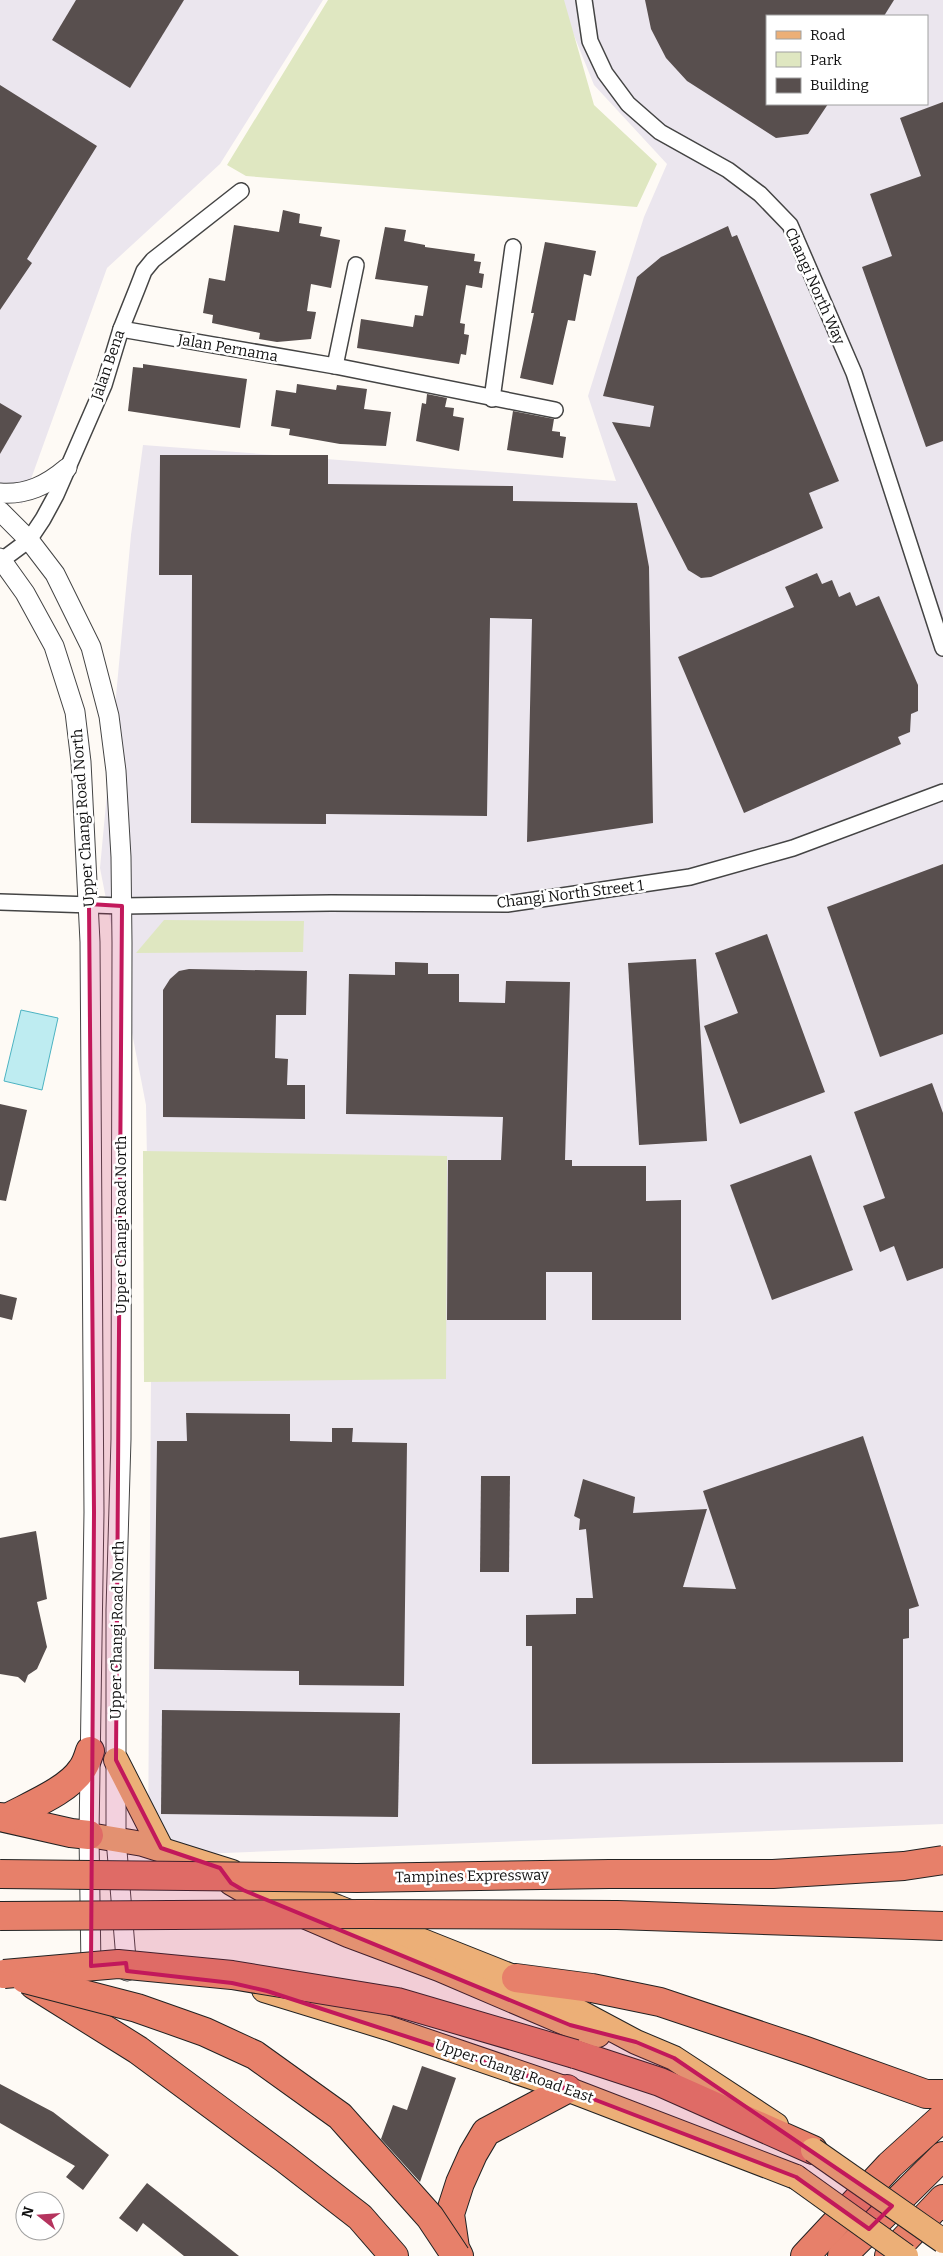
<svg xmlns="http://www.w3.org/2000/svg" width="943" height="2256" font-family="Bitter,serif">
  <rect width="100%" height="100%" fill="#fefaf5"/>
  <g fill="#ebe6ee" fill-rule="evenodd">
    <path d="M0,0H323L220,164L107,268L22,504L0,489Z"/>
    <path d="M538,0H943V1824L148,1856L151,1374L146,1105L100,868L131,535L143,445L616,481L588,396L644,217L667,164L594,85L565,13ZM767,16H927V104H767Z"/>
  </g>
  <g fill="#dfe7c1">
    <path d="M328,0H564L594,105L657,164L637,207L246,176L227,165Z"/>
    <path d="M164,920L304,921L303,952L136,953Z"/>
    <path d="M143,1151L447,1156L446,1379L144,1382Z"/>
  </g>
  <path fill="#beecf1" stroke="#4cb3c2" d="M21,1010L58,1018L42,1090L4,1081Z"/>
  <g fill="#584f4e">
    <path d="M76,0H184L130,88L52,40Z"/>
    <path d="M645,0H894L884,16H767V104H828L808,134L776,138L687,81L666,58L651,29Z"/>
    <path d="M0,85L97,146L27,259L32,263L0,310Z"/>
    <path d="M943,102V441L926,447L862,267L892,256L870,194L921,176L900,118Z"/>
    <path d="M283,210L300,214L299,223L322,227L320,236L340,240L331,288L311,284L307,311L316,312L311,339L277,342L259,339L260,333L212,323L213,315L203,313L209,278L225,281L234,225L279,232Z"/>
    <path d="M728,226L732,237L737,235L839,481L809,493L823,528L711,577L701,578L688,570L612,422L650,427L654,406L603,396L637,277L661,257Z"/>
    <path d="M385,227L406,230L404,241L425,245V247L475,254L474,261L481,262L479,273L484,274L482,288L466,285L460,323L465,324L464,334L469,335L466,355L461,354L459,364L357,348L361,319L413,327L415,315L423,316L428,286L375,279Z"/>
    <path d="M545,242L596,251L591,276L584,274L575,321L568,320L553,385L520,378L534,313H531Z"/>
    <path d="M143,364L247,379L240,428L128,411L133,367L143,368Z"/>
    <path d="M297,384L336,390L337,385L367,389L364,409L391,412L386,446L340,444L289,435L290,429L271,426L276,390L296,393Z"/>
    <path d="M427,394L447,398L445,407L454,408L453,416L464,418L459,451L416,441L422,403L426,404Z"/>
    <path d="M0,403L22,416L0,454Z"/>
    <path d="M513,411L554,419L552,431L560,432V436L566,437L563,458L507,450Z"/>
    <path d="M160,455H328V484L513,486V501L637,503L649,567L653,823L527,842L532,619L490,618L487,816L326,814V824L191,823L192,575H159Z"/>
    <path d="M817,573L822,584L832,580L839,597L850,592L856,606L879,596L918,685V711L911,714L910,732L898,737L901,744L744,813L678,657L794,607L785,587Z"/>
    <path d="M943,864V1034L880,1057L827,907Z"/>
    <path d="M767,934L825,1092L740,1124L704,1026L738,1013L715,953Z"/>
    <path d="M696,959L707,1141L639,1145L628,963Z"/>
    <path d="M395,962L428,963V974H459V1002L505,1003L506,981L570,982L565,1160H572V1166H646V1201L681,1200V1320H592V1272H546V1320H447L448,1160H501L503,1117L346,1114L349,974L395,975Z"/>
    <path d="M189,969L307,971L306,1015H276L275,1058L288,1059L287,1085H305V1119L163,1117V990L170,979L179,971Z"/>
    <path d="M932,1083L943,1113V1268L907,1281L894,1246L880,1252L863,1206L885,1198L854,1112Z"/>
    <path d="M0,1104L27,1110L6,1201L0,1200Z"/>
    <path d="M811,1155L853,1270L772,1300L730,1185Z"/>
    <path d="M0,1294L17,1298L12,1320L0,1317Z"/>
    <path d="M186,1413L290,1414V1441L332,1442V1428H353L352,1442L407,1443L404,1686L299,1685V1671L154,1669L157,1441H187Z"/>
    <path d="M863,1436L919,1606L909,1609V1638L903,1639V1762L532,1764V1646H526V1615L576,1614V1598H593L586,1529L579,1530L580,1519L574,1516L583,1479L635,1497L633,1513L707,1509L683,1587L736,1589L703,1491Z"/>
    <path d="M481,1476H510L509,1572H480Z"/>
    <path d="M36,1531L47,1599L37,1602L47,1647L37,1669L28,1675L25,1683L18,1677L0,1674V1538Z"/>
    <path d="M162,1710L400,1713L398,1817L161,1814Z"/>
    <path d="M422,2066L456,2078L420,2182L381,2139L393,2105L407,2110Z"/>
    <path d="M0,2084L53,2112L109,2155L83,2190L66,2177L75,2166L0,2123Z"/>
    <path d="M147,2183L214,2236L239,2256H184L143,2223L137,2232L119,2218Z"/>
  </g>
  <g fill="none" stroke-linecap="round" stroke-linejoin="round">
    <defs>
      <g id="minor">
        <path d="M584,0L590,41L605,73L628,104L660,132L728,170L760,194L790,225L854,373L943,648"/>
        <path d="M121,329L335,366L555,410"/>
        <path d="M335,366L356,265"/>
        <path d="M492,399L513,247"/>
        <path d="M2,560L29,540L43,519L56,495L104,385L121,329L137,289L144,271L153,260L241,191"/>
        <path d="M0,902L122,906L331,903L507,904L690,877L793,848L943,792"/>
      </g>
      <g id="tertiary">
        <path d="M0,493C27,495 47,485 67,468"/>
        <path d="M0,511L29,540L55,574L91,647L109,716L116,771L121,857L122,943L121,1439L116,1610V1839L127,1971"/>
        <path d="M0,558L25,593L54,646L75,712L81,762L90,942L94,1512L89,1835L91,1967"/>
      </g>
      <g id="primary">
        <path d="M116,1760L161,1848"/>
        <path d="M89,1835L143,1844L232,1872"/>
        <path d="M221,1870L231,1883L243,1890L348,1935L439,1969L570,2025L598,2035"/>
        <path d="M265,1881L337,1907L516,1978L636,2042L674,2058L776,2125"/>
        <path d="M264,1990L388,2028L567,2089L796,2177"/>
      </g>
      <g id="motorway">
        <path d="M0,1817L71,1833L89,1835"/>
        <path d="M7,1818C29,1806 69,1790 82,1769C86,1764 88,1757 90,1751"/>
        <path d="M516,1978L592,1988L660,2002L806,2051L926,2094H943"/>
        <path d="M34,1985L138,2050L284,2158L360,2217L394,2256"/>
        <path d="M575,2054L660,2082L813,2150"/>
        <path d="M459,2256L455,2248L450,2214L460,2183L473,2154L486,2132L567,2089"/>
        <path d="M805,2256L890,2165L943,2117"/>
        <path d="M842,2256L943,2156"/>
        <path d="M889,2256L943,2199"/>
      </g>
    </defs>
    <use href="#minor" stroke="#444" stroke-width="18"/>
    <use href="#tertiary" stroke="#444" stroke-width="21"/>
    <use href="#primary" stroke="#222" stroke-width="26"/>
    <use href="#motorway" stroke="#222" stroke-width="30"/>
    <use href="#minor" stroke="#fff" stroke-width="15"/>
    <use href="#tertiary" stroke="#fff" stroke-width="19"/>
    <use href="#primary" stroke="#ecaf77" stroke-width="24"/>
    <use href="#motorway" stroke="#e7806a" stroke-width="28"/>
    <defs>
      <g id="primary-bridge">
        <path d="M813,2150L943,2241"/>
        <path d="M796,2177L906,2256"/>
      </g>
      <g id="motorway-bridge">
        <path d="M0,1874L357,1878L609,1874H773L904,1866L943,1860"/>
        <path d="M0,1916L364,1914L617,1915L943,1926"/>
        <path d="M4,1974L118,1964L232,1975L397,2002L575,2054"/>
        <path d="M25,1979L137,2008L205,2032L255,2055L340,2116L430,2217L456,2256"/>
      </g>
    </defs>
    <use href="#primary-bridge" stroke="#222" stroke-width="26" stroke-linecap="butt"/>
    <use href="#motorway-bridge" stroke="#222" stroke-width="30" stroke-linecap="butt"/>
    <use href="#primary-bridge" stroke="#ecaf77" stroke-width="24"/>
    <use href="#motorway-bridge" stroke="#e7806a" stroke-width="28"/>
  </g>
  <path fill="#c2185b" fill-opacity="0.2" stroke="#c2185b" stroke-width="4" stroke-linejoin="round" d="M89,904L122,906L116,1760L161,1848L220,1868L231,1883L243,1890L570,2025L636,2042L674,2058L892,2206L869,2229L796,2177L567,2089L267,1991L232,1983L127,1971L126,1963L91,1966L94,1512Z"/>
  <g text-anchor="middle" stroke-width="5" stroke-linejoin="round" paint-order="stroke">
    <g font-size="15" fill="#111" stroke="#fff">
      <text transform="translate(815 286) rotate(66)" y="5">Changi North Way</text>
      <text transform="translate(228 348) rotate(10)" y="5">Jalan Pernama</text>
      <text transform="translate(108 365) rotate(-71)" y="5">Jalan Bena</text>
      <text transform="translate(83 818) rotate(-94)" y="5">Upper Changi Road North</text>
      <text transform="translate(570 894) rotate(-7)" y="5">Changi North Street 1</text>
      <text transform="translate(121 1225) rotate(-90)" y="5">Upper Changi Road North</text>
      <text transform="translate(117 1630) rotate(-89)" y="5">Upper Changi Road North</text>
      <text transform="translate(472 1876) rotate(-1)" y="5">Tampines Expressway</text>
      <text transform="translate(514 2071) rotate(19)" y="5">Upper Changi Road East</text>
    </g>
  </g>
  <rect x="766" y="15" width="162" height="90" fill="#ffffff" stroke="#a0a0a0"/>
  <rect x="776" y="31" width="25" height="8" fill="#ecaf77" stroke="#a0a0a0"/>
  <text x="810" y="40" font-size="15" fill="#111111">Road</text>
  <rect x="776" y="52" width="25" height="15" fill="#dfe7c1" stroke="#a0a0a0"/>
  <text x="810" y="65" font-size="15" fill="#111111">Park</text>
  <rect x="776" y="78" width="25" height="15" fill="#584f4e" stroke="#a0a0a0"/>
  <text x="810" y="90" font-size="15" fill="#111111">Building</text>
  <g transform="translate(40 2216) rotate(287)"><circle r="24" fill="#ffffff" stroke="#a0a0a0"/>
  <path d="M0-4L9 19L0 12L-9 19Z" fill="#b5345e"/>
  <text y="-8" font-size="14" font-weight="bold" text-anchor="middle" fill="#111111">N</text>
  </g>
</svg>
